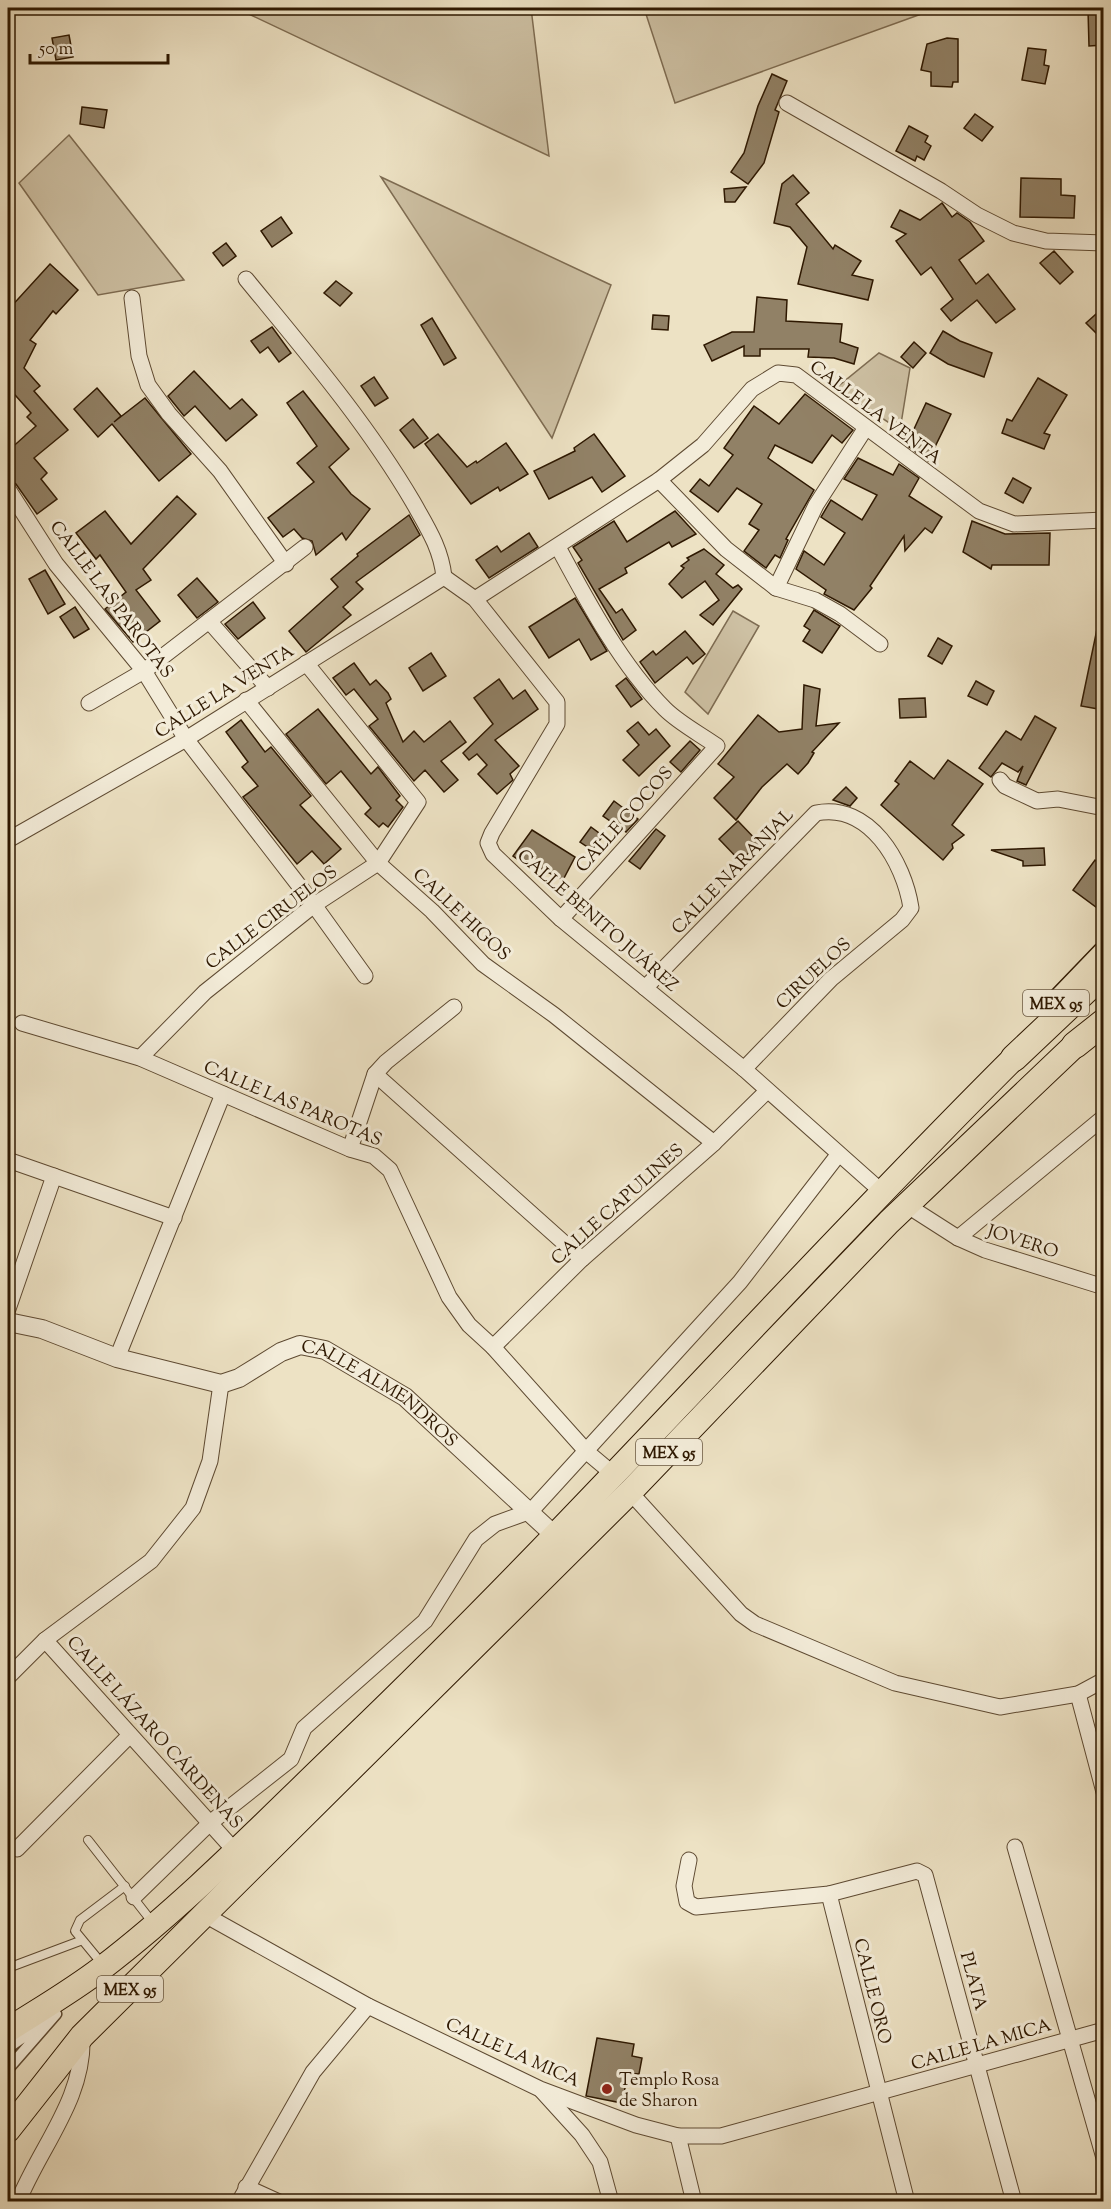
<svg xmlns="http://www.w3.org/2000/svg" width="1111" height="2209" font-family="'Sorts Mill Goudy',serif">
  <rect width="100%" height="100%" fill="#ede2c4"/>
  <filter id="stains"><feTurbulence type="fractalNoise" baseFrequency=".00333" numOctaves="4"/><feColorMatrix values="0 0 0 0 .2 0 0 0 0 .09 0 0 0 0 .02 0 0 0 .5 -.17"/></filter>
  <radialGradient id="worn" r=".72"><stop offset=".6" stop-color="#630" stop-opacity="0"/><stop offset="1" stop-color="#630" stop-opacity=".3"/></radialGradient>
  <g fill="#cdc0a3" stroke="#7e6c52" stroke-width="1.5">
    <path d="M236,8H531L549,156Z"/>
    <path d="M644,8H938L675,103Z"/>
    <path d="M69,135L184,280L98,295L19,183Z"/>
    <path d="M381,177L611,285L552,438Z"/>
    <path d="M879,353L910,368L900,430L836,388Z"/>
    <path d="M733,611L759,626L708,714L685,692Z"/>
  </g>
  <g fill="#918166" stroke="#2e1801" stroke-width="1.5">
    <path d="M1104,8V45L1089,46L1088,10Z"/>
    <path d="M69,35L73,57L56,60L52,38Z"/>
    <path d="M947,38L958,39V82H953L952,87L931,86V72L921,70L927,44Z"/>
    <path d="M1028,48L1046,50L1044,65L1049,66L1045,84L1022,80Z"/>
    <path d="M772,74L787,81L775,110L779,112L764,163L748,184L731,172L744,153L758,106Z"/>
    <path d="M82,107L107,110L104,128L80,124Z"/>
    <path d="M975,114L993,127L982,141L964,128Z"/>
    <path d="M909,126L928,136L925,142L931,146L924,160L917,156L915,161L896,151Z"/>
    <path d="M793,175L809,193L796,204L833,249L835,245L861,261L852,275L873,280L868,300L798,284L807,247L790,227L774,223L782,184Z"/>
    <path d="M1021,178L1061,179V195L1075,196L1074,218L1020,217Z"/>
    <path d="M746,187L735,202H725L724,189Z"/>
    <path d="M942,203L952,217L957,213L970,222L984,241L959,260L976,284L988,274L1015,309L996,323L977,300L951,321L941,309L953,299L931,267L921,275L896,241L906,234L891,227L900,210L920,220Z"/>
    <path d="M281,217L292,233L272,247L261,231Z"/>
    <path d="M226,243L236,256L223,266L213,253Z"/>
    <path d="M1054,251L1073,272L1060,284L1040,263Z"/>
    <path d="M50,264L78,290L56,314L53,311L30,340L36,344L24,368L40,386L34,391L68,430L34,458L47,473L41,479L57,499L37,514L16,484L8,479V451L36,426L27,417L31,413L8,387V310Z"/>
    <path d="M336,281L352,293L340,306L324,293Z"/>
    <path d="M757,297L787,300L786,321L842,324L840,342L858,348L854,364L834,358L808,357L809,349H760V356H744V346L712,361L704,345L732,332H754Z"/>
    <path d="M1104,307V341L1086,323Z"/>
    <path d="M653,315L669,316L668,330L652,329Z"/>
    <path d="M432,318L456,358L444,365L421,325Z"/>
    <path d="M272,327L291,353L279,362L268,347L260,353L251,341Z"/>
    <path d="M943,331L960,341L992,353L984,377L948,364L930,353Z"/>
    <path d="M914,342L926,353L913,368L901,357Z"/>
    <path d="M194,371L230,409L242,399L257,415L226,441L195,406L184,416L168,396Z"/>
    <path d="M374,377L388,398L375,406L361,386Z"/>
    <path d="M1038,378L1067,395L1044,433L1050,435L1044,449L1002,433L1007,419L1012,421Z"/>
    <path d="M97,388L121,416L114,422L145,398L191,454L159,481L112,424L98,437L74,409Z"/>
    <path d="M303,391L349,449L329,467L351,494L370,509L346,540L342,533L316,555L312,541L302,538L294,529L283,537L268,518L314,482L297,463L317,446L287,403Z"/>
    <path d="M805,394L853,430L842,443L832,435L812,463L775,445L768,458L814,490L786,539L788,540L780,558L775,555L766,568L744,551L759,530L749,524L762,504L737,488L718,512L690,491L700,479L709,486L733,455L724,448L754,406L779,424Z"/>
    <path d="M926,403L951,414L928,461L909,447L910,444L908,442Z"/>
    <path d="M413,419L428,438L414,448L400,430Z"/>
    <path d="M438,434L467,467L476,461L477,463L506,443L528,474L500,491L498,487L471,504L425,444Z"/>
    <path d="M594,434L625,476L602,492L592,477L549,499L534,471L575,451L574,448Z"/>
    <path d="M858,458L893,475L899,464L919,478L909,496L942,517L932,533L925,528L905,551L904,536L870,586L872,588L854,610L824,594L826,590L796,569L804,551L824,565L845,533L821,517L831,500L862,520L877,495L844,479Z"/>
    <path d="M1013,478L1031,488L1023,503L1005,493Z"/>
    <path d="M177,496L196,514L143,569L151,580L136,590L160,621L133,642L105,609L126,592L100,555L96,559L76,533L105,511L131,544Z"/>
    <path d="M675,511L696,534L672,547L669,542L625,568L627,573L599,589L616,613L622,609L636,630L623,640L578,563L582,560L573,547L614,521L627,542Z"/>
    <path d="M409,515L420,535L356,582L363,589L343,607L351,615L306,652L289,631L338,587L331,579L358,556L357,554Z"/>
    <path d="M972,521L1005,534L1050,533L1049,565H992L991,569L963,552Z"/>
    <path d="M529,533L538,547L489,578L476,560L497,546L501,552Z"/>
    <path d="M704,549L724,565L716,574L733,588L738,585L742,589L713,625L700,615L719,600L705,581L682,598L669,584L684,568L681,566L689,560L687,558Z"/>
    <path d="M45,570L65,604L48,614L29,579Z"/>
    <path d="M197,578L218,602L197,618L178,595Z"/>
    <path d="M575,598L607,651L591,660L579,639L549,658L529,627Z"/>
    <path d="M253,602L265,618L238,639L225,624Z"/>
    <path d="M75,607L89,629L74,638L60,617Z"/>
    <path d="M814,610L840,626L822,653L803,641L810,630L804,626Z"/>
    <path d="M1097,629L1104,630V710L1081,706Z"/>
    <path d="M685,631L705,654L693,664L687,657L655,683L640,662L653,651L656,655Z"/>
    <path d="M938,638L952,646L942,664L928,656Z"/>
    <path d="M431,653L446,676L423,691L409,668Z"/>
    <path d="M354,663L370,685L376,680L388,693L391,699L386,703L403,742L414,731L424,742L450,721L466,742L441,761L458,780L444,792L425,770L414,781L369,726L378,719L354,689L346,695L333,678Z"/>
    <path d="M626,678L642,699L631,707L616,686Z"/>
    <path d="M499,679L513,699L525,690L538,709L495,740L519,766L510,774L513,780L497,794L478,774L487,765L477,754L469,760L463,753L493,724L474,698Z"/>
    <path d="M976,681L994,691L987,705L968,696Z"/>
    <path d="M804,685L820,689L816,726L839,723L812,752L814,753L808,763L798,774L787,764L762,787L736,820L714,798L734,777L718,764L758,715L779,732L802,729Z"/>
    <path d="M925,698L926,717L900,718L899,699Z"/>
    <path d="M318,709L371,774L378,767L400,796L396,800L403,807L388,827L383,823L379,827L365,814L371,808L341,771L326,784L286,734Z"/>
    <path d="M1035,716L1056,728L1026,785L1017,781L1023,766L1018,772L1002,763L991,777L979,768L1006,731L1021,740Z"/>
    <path d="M241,720L265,752L271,747L311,796L300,805L341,849L324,864L312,851L297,864L243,797L258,786L242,767L248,762L226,732Z"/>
    <path d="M638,722L649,735L656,729L670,746L639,776L623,760L639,745L627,731Z"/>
    <path d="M690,741L700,750L681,772L670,762Z"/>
    <path d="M948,760L983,784L952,825L964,835L952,844L953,848L943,860L881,805L899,784L895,781L910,761L934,779Z"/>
    <path d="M846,787L857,798L850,806L833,800Z"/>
    <path d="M614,801L638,819L626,832L603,816Z"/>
    <path d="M738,821L759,843L740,861L719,839Z"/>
    <path d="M591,827L603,836L592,850L580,842Z"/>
    <path d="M656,829L665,836L640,869L629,861Z"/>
    <path d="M532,830L575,857L563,880L536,866L533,870L513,856Z"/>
    <path d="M1044,848L1045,865L1023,866V861L991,850Z"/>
    <path d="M1095,860L1104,867V913L1073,890Z"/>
    <path d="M597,2038L634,2044L632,2056L642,2058L639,2074L628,2073L622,2103L586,2096Z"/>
  </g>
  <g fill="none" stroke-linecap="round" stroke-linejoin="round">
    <defs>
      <g id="service">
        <path d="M88,1840L153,1923"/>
        <path d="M103,1965L75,1931L80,1920L125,1886"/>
        <path d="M8,1968L80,1941"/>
      </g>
      <path id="pedestrian" d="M8,2048L56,2014L8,2069"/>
      <g id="minor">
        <path d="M787,103L941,191L977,215L1013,233L1046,241L1104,243"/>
        <path d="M132,298L139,356L148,385L169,414L220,471L286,564"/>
        <path d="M659,480L726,549L776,588L815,600L840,614L880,644"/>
        <path d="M8,489L56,564L144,671L186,739L314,905L365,976"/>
        <path d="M558,547C587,601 621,665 665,709C679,723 700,734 717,746L561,919"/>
        <path d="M444,577L475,599L557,702V724L492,833L488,843L493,854L561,919L744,1069L881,1191"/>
        <path d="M776,588L816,505L865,429"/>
        <path d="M475,599L659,480L703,445L752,389L778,373L796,375L979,511L1014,524L1104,520"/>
        <path d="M209,621L268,688"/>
        <path d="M246,700L378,863L432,911L483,964L554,1015L714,1143"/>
        <path d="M89,703L144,671L305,547"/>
        <path d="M1000,780L1005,786L1037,801L1058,799L1104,808"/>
        <path d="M8,840L186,739L444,577C441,548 427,527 413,502C366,422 305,351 246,279"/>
        <path d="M645,988L816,813C869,802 904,862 911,908L902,920L831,979L744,1069"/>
        <path d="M22,1023L140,1058L350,1149L374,1156L390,1170L449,1297L469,1325L493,1347L587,1452L612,1473"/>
        <path d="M140,1058L205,992L314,905L378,863L418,802L306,663"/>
        <path d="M375,1074L582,1259"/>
        <path d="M350,1149L375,1074L386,1062L454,1007"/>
        <path d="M8,1160L174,1218"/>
        <path d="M908,1206L958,1238L985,1250L1104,1287"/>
        <path d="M958,1238L1104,1117"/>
        <path d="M8,1309L54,1176"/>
        <path d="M493,1347L582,1259L714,1143L767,1091"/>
        <path d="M117,1358L223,1094"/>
        <path d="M630,1492L741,1614L755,1624L895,1683L1000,1707L1078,1694L1104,1680"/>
        <path d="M45,1640L235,1851"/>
        <path d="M8,1677L45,1640L151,1561L193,1508L210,1461L221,1384"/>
        <path d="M1078,1694L1104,1792"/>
        <path d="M1015,1847L1104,2158"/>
        <path d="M17,1849L130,1735"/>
        <path d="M689,1860L684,1886L687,1902L696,1907L829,1894L917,1871L925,1875L1014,2202"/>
        <path d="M829,1894L907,2202"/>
        <path d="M134,1897L210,1823L291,1759L304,1728L425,1621L476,1539L495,1524L531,1511L740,1282L838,1155"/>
        <path d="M205,1915L368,2006L540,2089L636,2125L678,2136H721L1104,2030"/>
        <path d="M542,2091L582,2135L600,2162L611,2202"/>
        <path d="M678,2136L694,2202"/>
        <path d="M246,2187L279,2202"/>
        <path d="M18,2202C40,2147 85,2098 82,2036"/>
        <path d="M239,2202L313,2072L368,2006"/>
      </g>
      <g id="tertiary">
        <path id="s1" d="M8,1322L42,1329L117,1358L221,1384L239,1378L281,1352L300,1345L325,1350L405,1397L553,1534"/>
      </g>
      <path id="primary" d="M1053,1006L1104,953"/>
      <g id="trunk">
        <path d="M8,2030C39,2010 72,1991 102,1968C191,1900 270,1817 351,1740C579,1521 789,1282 1014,1058"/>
        <path d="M8,2130L82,2036L630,1492L889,1222L1075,1045"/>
      </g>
      <g id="motorway">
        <path d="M1075,1045L1104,1022"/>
        <path d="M1014,1058L1104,973"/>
      </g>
    </defs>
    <use href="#service" stroke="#5e4a32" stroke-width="10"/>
    <use href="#pedestrian" stroke="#5e4a32" stroke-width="13"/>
    <use href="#minor" stroke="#5e4a32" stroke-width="17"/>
    <use href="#tertiary" stroke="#5e4a32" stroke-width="20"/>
    <use href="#primary" stroke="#2e1801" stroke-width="25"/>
    <use href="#trunk" stroke="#2e1801" stroke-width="26"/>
    <use href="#motorway" stroke="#2e1801" stroke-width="28"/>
    <use href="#service" stroke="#f3ecd9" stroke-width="8"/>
    <use href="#pedestrian" stroke="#f3ecd9" stroke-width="10"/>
    <use href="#minor" stroke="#f3ecd9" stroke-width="15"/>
    <use href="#tertiary" stroke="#f3ecd9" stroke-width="18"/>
    <use href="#primary" stroke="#ede2c4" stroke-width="22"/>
    <use href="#trunk" stroke="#ede2c4" stroke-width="24"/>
    <use href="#motorway" stroke="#ede2c4" stroke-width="26"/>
  </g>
  <circle fill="#8f2418" stroke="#f3ecd9" stroke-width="2" cx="607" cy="2089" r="6"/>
  <g text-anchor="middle" stroke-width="6" stroke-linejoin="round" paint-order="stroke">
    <g fill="#f3ecd9" stroke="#695842" stroke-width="1.5">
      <rect x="1023" y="990" width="66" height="26" rx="4.5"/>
      <rect x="636" y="1439" width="66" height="26" rx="4.5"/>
      <rect x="97" y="1976" width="66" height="26" rx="4.5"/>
    </g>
    <g font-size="16" font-weight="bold" fill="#2e1801">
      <text x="1056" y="1009">MEX 95</text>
      <text x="669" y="1458">MEX 95</text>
      <text x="130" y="1995">MEX 95</text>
    </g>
    <g font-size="18" fill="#2e1801" stroke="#f3ecd9">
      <text transform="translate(876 412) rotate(37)" y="6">CALLE LA VENTA</text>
      <text transform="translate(112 599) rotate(53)" y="6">CALLE LAS PAROTAS</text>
      <text transform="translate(224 691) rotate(-32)" y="6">CALLE LA VENTA</text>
      <text transform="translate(624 819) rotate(-48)" y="6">CALLE COCOS</text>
      <text transform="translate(732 871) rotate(-46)" y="6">CALLE NARANJAL</text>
      <text transform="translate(462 914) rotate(43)" y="6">CALLE HIGOS</text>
      <text transform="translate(271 917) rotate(-37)" y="6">CALLE CIRUELOS</text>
      <text transform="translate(598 920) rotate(41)" y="6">CALLE BENITO JUÁREZ</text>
      <text transform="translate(813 973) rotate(-43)" y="6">CIRUELOS</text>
      <text transform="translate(293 1103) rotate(23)" y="6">CALLE LAS PAROTAS</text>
      <text transform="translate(617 1204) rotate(-42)" y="6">CALLE CAPULINES</text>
      <text transform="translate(1023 1241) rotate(18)" y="6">JOVERO</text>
      <text dy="6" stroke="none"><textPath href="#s1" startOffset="405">CALLE ALMENDROS</textPath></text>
      <text transform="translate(155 1732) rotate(48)" y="6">CALLE LÁZARO CÁRDENAS</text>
      <text transform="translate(974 1981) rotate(75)" y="6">PLATA</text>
      <text transform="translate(873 1991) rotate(76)" y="6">CALLE ORO</text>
      <text transform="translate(981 2044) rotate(-16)" y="6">CALLE LA MICA</text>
      <text transform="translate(513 2052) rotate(24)" y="6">CALLE LA MICA</text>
    </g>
    <g font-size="18" fill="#2e1801" stroke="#f3ecd9" text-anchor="start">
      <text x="619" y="2085">Templo Rosa<tspan x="619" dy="21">de Sharon</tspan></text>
    </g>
  </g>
  <rect width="1111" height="2209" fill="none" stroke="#ede2c4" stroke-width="30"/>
  <rect x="9" y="9" width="1093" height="2191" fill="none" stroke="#2e1801" stroke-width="3"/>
  <rect x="15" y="15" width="1081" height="2179" fill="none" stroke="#2e1801" stroke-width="1.5"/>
  <path d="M30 54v9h138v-9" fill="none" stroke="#2e1801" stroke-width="3"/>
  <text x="39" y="54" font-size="18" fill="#2e1801" stroke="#f3ecd9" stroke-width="4.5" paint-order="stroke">50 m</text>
  <rect width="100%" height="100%" filter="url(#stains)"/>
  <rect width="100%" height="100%" fill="url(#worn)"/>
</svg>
